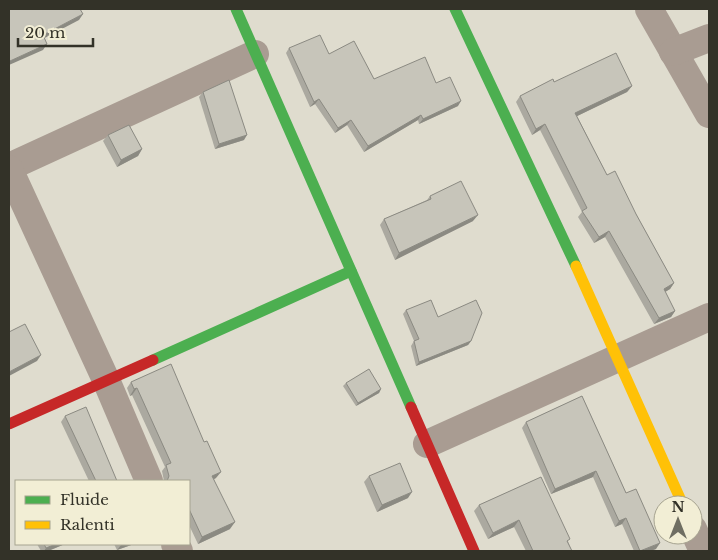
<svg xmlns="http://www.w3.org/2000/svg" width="718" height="560" font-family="'Libre Baskerville',serif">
  <rect width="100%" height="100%" fill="#dfdcce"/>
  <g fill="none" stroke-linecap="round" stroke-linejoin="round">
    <g stroke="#a99c92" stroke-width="28">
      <path d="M649,9L709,114"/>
      <path d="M673,52L709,38"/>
      <path d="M9,167L255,54"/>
      <path d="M9,169L106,380L149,481"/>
      <path d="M427,444L709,317"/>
      <path d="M693,529L703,551"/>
      <path d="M175,544L179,551"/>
    </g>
    <g stroke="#4caf50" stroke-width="11">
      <path d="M236,9L411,407"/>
      <path d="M455,9L576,266"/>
      <path d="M153,360L351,271"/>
    </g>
    <path stroke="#ffc107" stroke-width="11" d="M576,266L683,505"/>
    <g stroke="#c62828" stroke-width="11">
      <path d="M411,407L474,551"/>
      <path d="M9,424L153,360"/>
    </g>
  </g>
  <g fill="#aba9a0">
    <path d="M289,48L329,54L374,79L436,83L458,106L419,124L418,120L364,152L347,125L335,133L315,104L310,107L286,53Z"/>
    <path d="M554,82L632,86L627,92L577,116L607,175L636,214L674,283L670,289L665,292L675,311L671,317L654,324L605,237L594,243L578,217L582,212L540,130L532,135L516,102L520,96Z"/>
    <path d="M203,92L244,140L215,149L199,97Z"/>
    <path d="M108,135L142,149L138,156L117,167L103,141Z"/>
    <path d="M430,196L473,221L395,260L380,225L384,219L427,200Z"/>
    <path d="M406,310L438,317L471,341L468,345L416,366L411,346L414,341L403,314Z"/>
    <path d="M131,382L216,478L214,479L230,529L198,544L189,525V481H164L162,471L165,467L132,395L130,396L127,388Z"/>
    <path d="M346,383L381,389L379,393L356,406L343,386Z"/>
    <path d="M582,396L626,493L656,549L650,551H634L622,524L615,527L593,477L551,494L522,428L526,422Z"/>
    <path d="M65,416L117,481H89L61,422Z"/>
    <path d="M369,476L408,498L377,512L364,482Z"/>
    <path d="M541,477L572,551H526L514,527L488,539L474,511L479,505Z"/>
    <path d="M37,544H65L48,551H41Z"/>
    <path d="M114,544H134L117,550Z"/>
  </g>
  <g fill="#8b8a82">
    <path d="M83,14L79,20L39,41L43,35Z"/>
    <path d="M47,44L43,50L9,65V62L10,61Z"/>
    <path d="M632,86L627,92L571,119L575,113Z"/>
    <path d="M319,99L315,104L310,107L314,102Z"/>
    <path d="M461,101L458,106L419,124L423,119Z"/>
    <path d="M421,115L418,120L364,152L368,146Z"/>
    <path d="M351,120L347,125L335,133L338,128Z"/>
    <path d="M545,124L540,130L532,135L536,129Z"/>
    <path d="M247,135L244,140L215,149L219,144Z"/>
    <path d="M142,149L138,156L117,167L121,160Z"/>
    <path d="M478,215L473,221L395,260L399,253Z"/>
    <path d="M609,231L605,237L594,243L599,237Z"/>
    <path d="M674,283L670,289L660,295L664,289Z"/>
    <path d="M675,311L671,317L654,324L659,318Z"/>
    <path d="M471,341L468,345L416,366L419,362Z"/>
    <path d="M41,355L37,361L9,376V372Z"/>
    <path d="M137,388L132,395L130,396L134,389Z"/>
    <path d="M381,389L379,393L356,406L358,403Z"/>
    <path d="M596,471L593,477L551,494L555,489Z"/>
    <path d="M221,472L216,478L208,482L212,476Z"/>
    <path d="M412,492L408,498L377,512L382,505Z"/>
    <path d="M626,518L622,524L615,527L619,521Z"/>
    <path d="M519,520L514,527L488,539L493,533Z"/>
    <path d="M235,522L230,529L198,544L202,537Z"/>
    <path d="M660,543L656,549L650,551H641Z"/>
    <path d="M56,544H65L48,551H44L46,548Z"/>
    <path d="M124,544H134L117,550L121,545Z"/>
  </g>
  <g fill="#c7c5ba" stroke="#8b8a82">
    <path d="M9,9H80L83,14L43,35L47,44L10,61L9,58Z"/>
    <path d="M320,35L329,54L354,41L374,79L425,57L436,83L450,77L461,101L423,119L421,115L368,146L351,120L338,128L319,99L314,102L289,48Z"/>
    <path d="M616,53L632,86L575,113L607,175L615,171L636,214L674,283L664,289L675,311L659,318L609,231L599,237L582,211L587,208L545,124L536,129L520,96L553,79L554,82Z"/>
    <path d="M229,80L247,135L219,144L203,92Z"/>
    <path d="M129,125L142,149L121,160L108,135Z"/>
    <path d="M461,181L478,215L399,253L384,219L431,199L430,196Z"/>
    <path d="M431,300L438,317L476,300L482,313L471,341L419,362L414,341L419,339L406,310Z"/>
    <path d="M25,324L41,355L9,372V332Z"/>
    <path d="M171,364L204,442L207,441L221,472L212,476L235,522L202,537L189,509V481H167L169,476L166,465L171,463L137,388L134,389L131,382Z"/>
    <path d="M369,369L381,389L358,403L346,383Z"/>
    <path d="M582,396L626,493L636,489L660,543L640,551L626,518L619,521L596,471L555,489L526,422Z"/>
    <path d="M86,407L117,481H96L65,416Z"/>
    <path d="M400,463L412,492L382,505L369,476Z"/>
    <path d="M541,477L570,539L567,541L572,551H533L519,520L493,533L479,505Z"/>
    <path d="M44,544H56L46,548Z"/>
  </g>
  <rect width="718" height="560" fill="none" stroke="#333228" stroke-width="20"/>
  <rect x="15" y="480" width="175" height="65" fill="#f2eed5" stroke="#a6a390"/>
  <rect x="25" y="496" width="25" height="8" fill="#4caf50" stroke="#a6a390"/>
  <text x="60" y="505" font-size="15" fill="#333228">Fluide</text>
  <rect x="25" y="521" width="25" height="8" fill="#ffc107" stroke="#a6a390"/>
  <text x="60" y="530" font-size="15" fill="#333228">Ralenti</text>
  <g transform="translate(678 520)"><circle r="24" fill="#f2eed5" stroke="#a6a390"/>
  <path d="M0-4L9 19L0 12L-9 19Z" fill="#6f6e62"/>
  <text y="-8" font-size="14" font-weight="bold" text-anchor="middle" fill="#333228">N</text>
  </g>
  <path d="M18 38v8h75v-8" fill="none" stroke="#333228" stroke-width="2.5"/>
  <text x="25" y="38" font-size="15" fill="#333228" stroke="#f2eed5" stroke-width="4" paint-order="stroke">20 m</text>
</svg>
